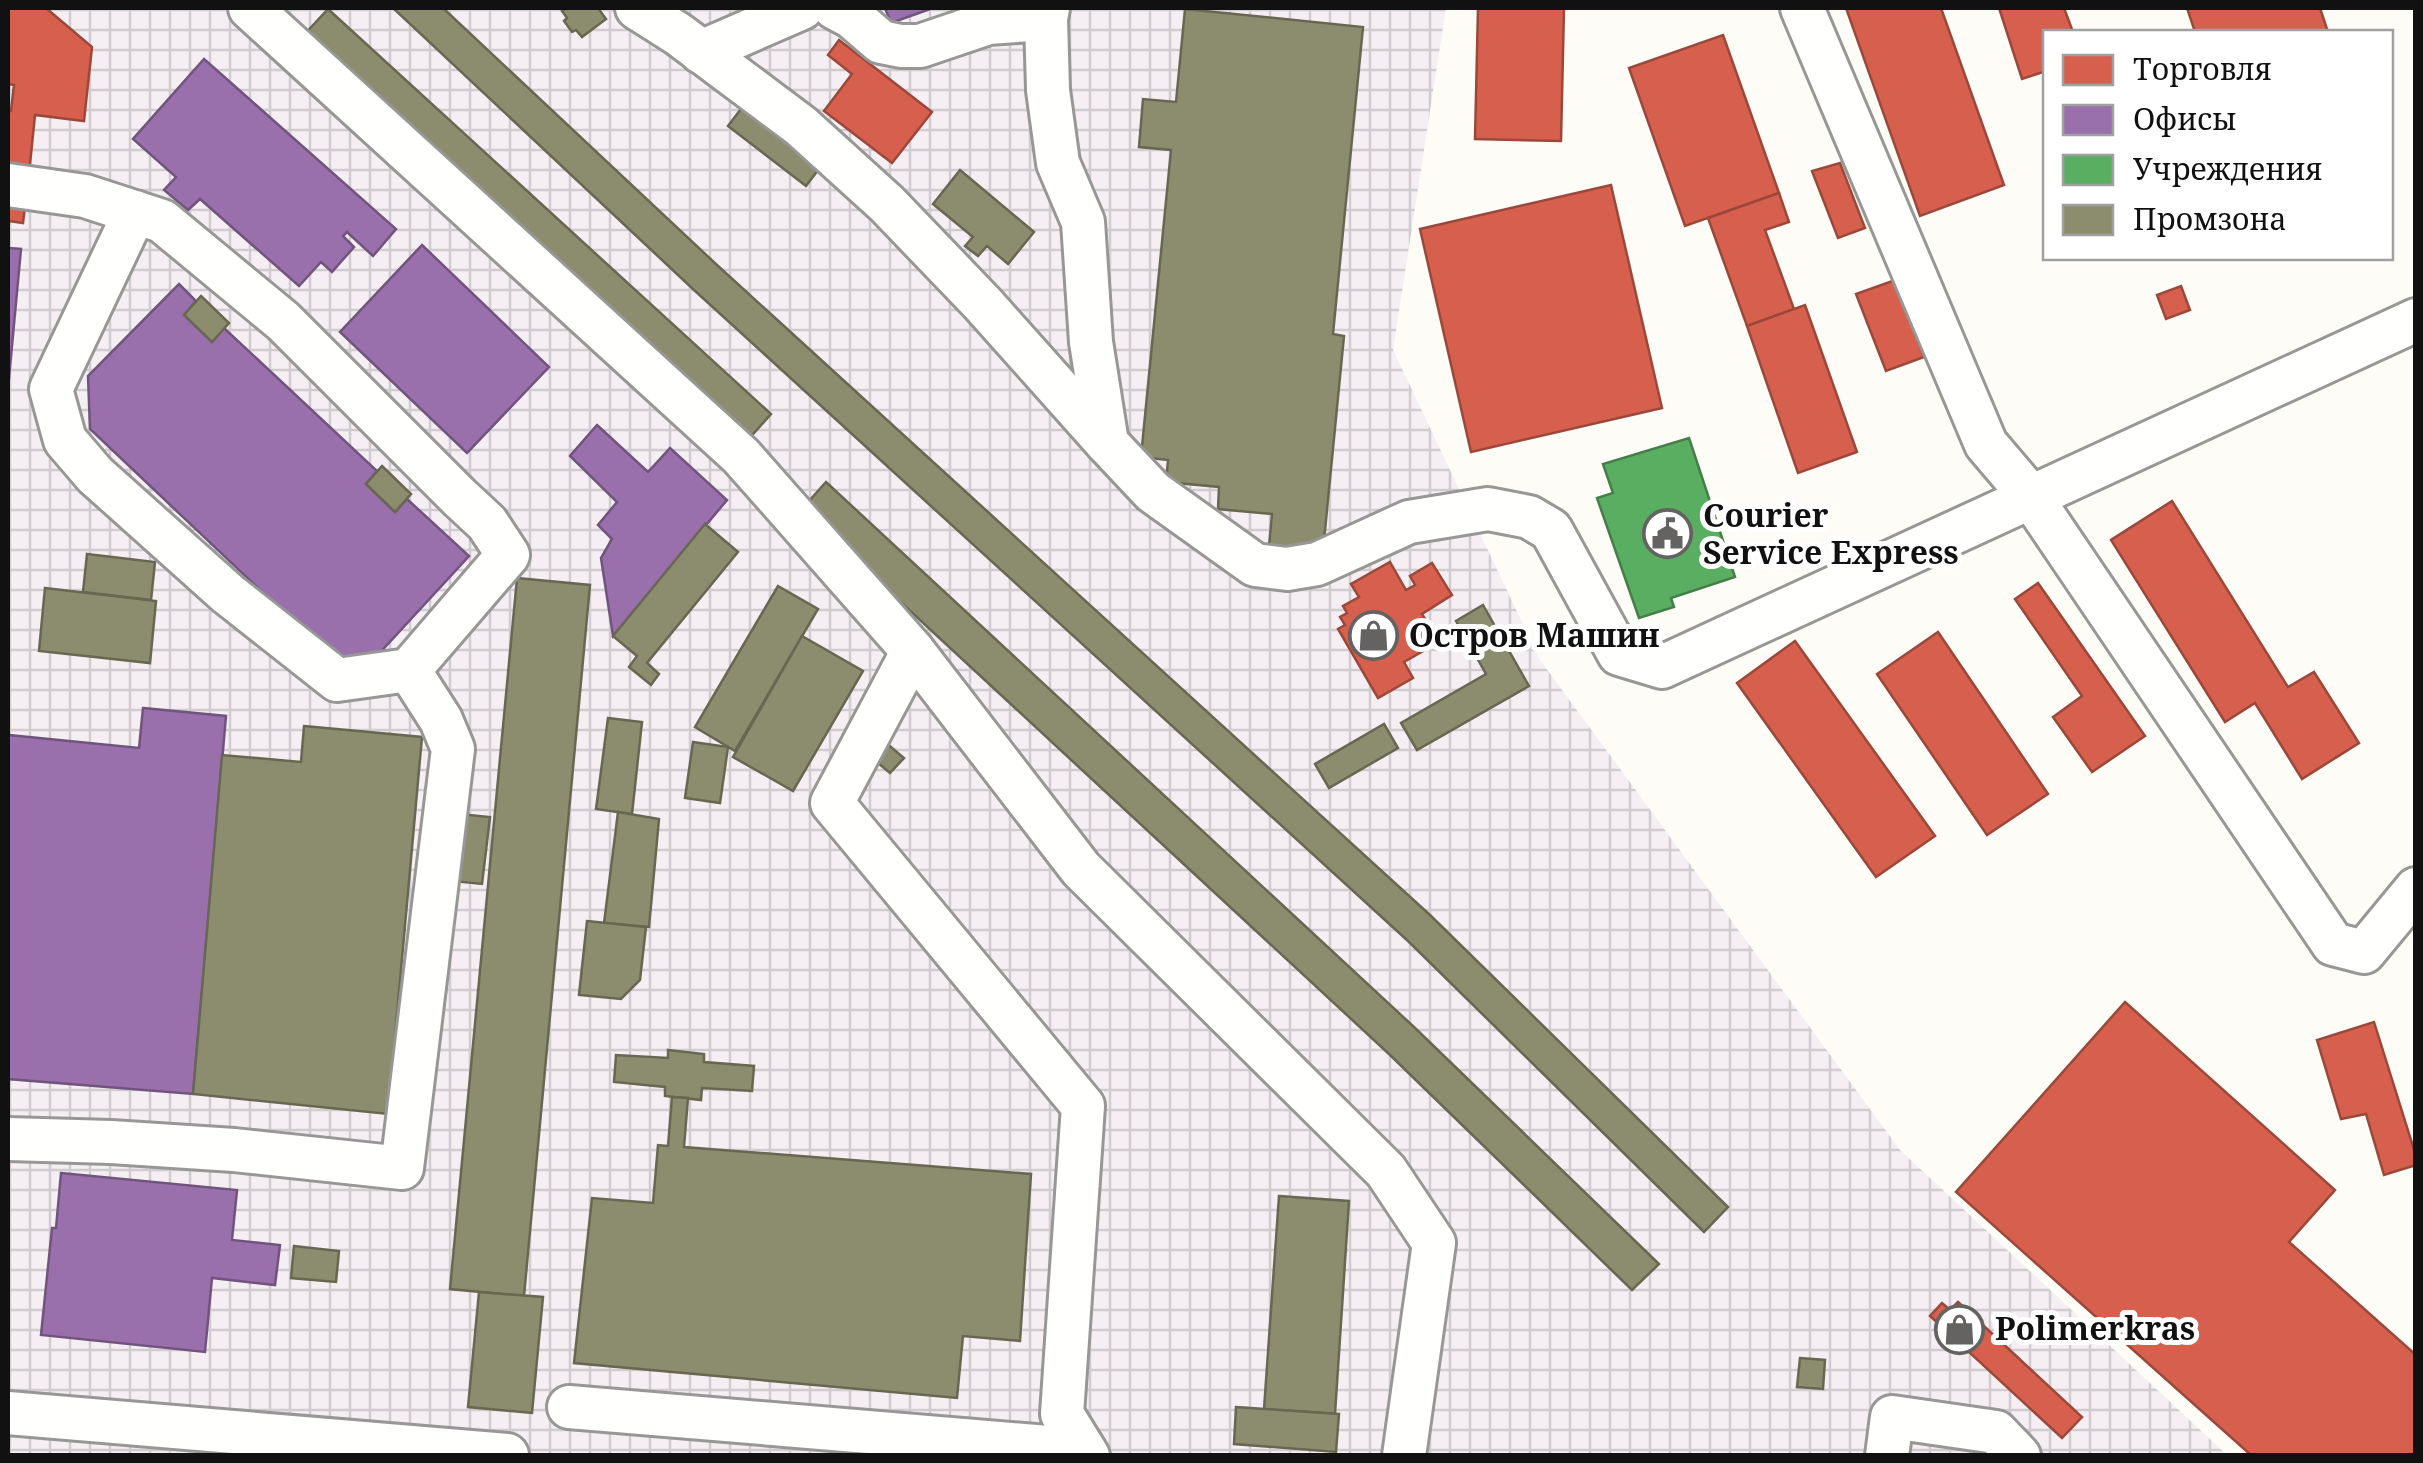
<svg xmlns="http://www.w3.org/2000/svg" width="2423" height="1463" font-family="'Noto Serif',serif">
  <defs>
    <pattern id="industrial-grid" width="8" height="8" patternUnits="userSpaceOnUse" patternTransform="scale(2.5)"><rect width="8" height="8" fill="#f5eff3"/><path d="M0 4h8M4 0v8" fill="none" stroke="#d1cccf"/></pattern>
  </defs>
  <rect width="100%" height="100%" fill="#fdfcf7"/>
  <path fill="url(#industrial-grid)" d="M8,8H1446L1393,350L1540,660L1900,1150L2227,1455L8,1456Z"/>
  <g fill="#d6604d" stroke="#9b483b" stroke-width="2.5">
    <path d="M8,8H46L92,47L84,121L35,115L29,174L8,171V111H11L14,85L8,84Z"/>
    <path d="M1478,8H1564L1561,141L1475,139Z"/>
    <path d="M1846,8H1941L2004,185L1920,216Z"/>
    <path d="M1999,8H2064L2073,32H2046V71L2022,79Z"/>
    <path d="M2187,8H2320L2328,32H2195Z"/>
    <path d="M1723,35L1779,193L1685,226L1629,68Z"/>
    <path d="M839,40L932,112L892,163L824,111L852,74L828,55Z"/>
    <path d="M1840,163L1865,228L1838,238L1812,171Z"/>
    <path d="M8,171L29,174L23,223L9,221L8,238Z"/>
    <path d="M1611,185L1662,408L1471,452L1420,229Z"/>
    <path d="M1779,193L1789,222L1765,230L1794,309L1747,326L1708,218Z"/>
    <path d="M1895,280L1924,357L1886,371L1856,294Z"/>
    <path d="M2181,286L2190,310L2166,319L2157,295Z"/>
    <path d="M1805,305L1857,452L1798,473L1747,326Z"/>
    <path d="M2172,501L2288,687L2314,672L2359,743L2302,779L2255,703L2225,722L2111,540Z"/>
    <path d="M1390,562L1406,590L1415,585L1410,576L1432,563L1452,595L1422,614L1439,642L1404,662L1413,678L1378,698L1338,629L1345,625L1340,617L1347,613L1343,606L1359,597L1351,584Z"/>
    <path d="M2038,583L2145,736L2092,772L2053,717L2082,696L2015,599Z"/>
    <path d="M1938,632L2048,794L1987,835L1877,674Z"/>
    <path d="M1795,641L1935,836L1876,877L1737,683Z"/>
    <path d="M2125,1002L2335,1190L2289,1242L2416,1355V1456H2252L1956,1192Z"/>
    <path d="M2374,1022L2416,1156V1165L2384,1175L2366,1114L2341,1119L2317,1040Z"/>
    <path d="M1958,1302L2082,1417L2062,1438L1930,1316L1942,1303L1950,1310Z"/>
  </g>
  <g fill="#9970ab" stroke="#70547d" stroke-width="2.5">
    <path d="M885,8H933L891,23Z"/>
    <path d="M204,59L396,229L373,256L347,232L343,236L354,247L332,272L321,262L299,286L200,199L188,210L164,190L176,177L133,139Z"/>
    <path d="M422,245L549,367L467,453L340,332Z"/>
    <path d="M8,248L21,249L8,389Z"/>
    <path d="M179,284L196,301L184,315L212,342L224,328L377,471L366,484L395,512L407,499L469,556L375,658L333,659L90,429L88,376Z"/>
    <path d="M597,425L648,472L670,448L727,500L613,636L601,558L612,539L598,525L617,502L570,456Z"/>
    <path d="M143,708L226,716L193,1094L8,1079V735L139,748Z"/>
    <path d="M61,1173L237,1190L232,1240L280,1245L275,1285L212,1278L205,1352L41,1335L52,1228H56Z"/>
  </g>
  <path fill="#5aae61" stroke="#447f49" stroke-width="2.5" d="M1689,438L1735,577L1671,598L1674,607L1639,618L1597,498L1613,493L1603,464Z"/>
  <g fill="#8c8c6e" stroke="#676752" stroke-width="2.5">
    <path d="M393,8H443L717,265L1430,915L1728,1207L1704,1232L1408,941L694,290Z"/>
    <path d="M567,8H598L606,19L582,37L576,30L572,32L564,21L567,18L562,11Z"/>
    <path d="M328,9L771,414L747,441L303,36Z"/>
    <path d="M1185,9L1363,27L1333,334L1344,336L1323,551L1269,546L1272,514L1218,509L1219,487L1166,482L1168,460L1141,457L1171,150L1139,147L1143,99L1176,102Z"/>
    <path d="M747,101L825,161L806,186L728,126Z"/>
    <path d="M960,170L1034,232L1008,264L987,246L978,256L965,246L973,237L933,204Z"/>
    <path d="M201,296L229,323L212,342L184,315Z"/>
    <path d="M382,466L411,494L395,512L366,484Z"/>
    <path d="M826,482L1414,1027L1659,1264L1632,1290L1389,1054L801,510Z"/>
    <path d="M705,524L738,552L647,663L659,674L651,685L629,667L637,656L613,636Z"/>
    <path d="M87,554L155,562L151,600L83,592Z"/>
    <path d="M517,578L590,585L524,1296L450,1289Z"/>
    <path d="M778,586L818,609L735,751L695,727Z"/>
    <path d="M45,588L156,601L150,663L39,651Z"/>
    <path d="M1483,605L1529,686L1417,750L1401,723L1486,674L1456,621Z"/>
    <path d="M802,636L863,671L793,791L733,757Z"/>
    <path d="M608,718L642,722L632,814L596,809Z"/>
    <path d="M1384,724L1398,748L1329,788L1315,764Z"/>
    <path d="M304,726L422,737L388,1114L193,1094L222,755L301,762Z"/>
    <path d="M693,742L728,747L720,803L685,798Z"/>
    <path d="M885,742L904,758L890,773L872,758Z"/>
    <path d="M618,812L659,819L649,927L604,923Z"/>
    <path d="M459,814L490,817L482,884L452,881Z"/>
    <path d="M587,921L646,927L640,980L621,999L579,995Z"/>
    <path d="M668,1050L704,1054V1062L754,1066L752,1091L702,1088L701,1100L665,1096V1087L614,1082L616,1055L668,1058Z"/>
    <path d="M672,1097L688,1098L684,1147L1031,1174L1020,1341L963,1336L957,1398L574,1363L592,1198L653,1203L658,1145L668,1146Z"/>
    <path d="M1279,1196L1349,1201L1335,1414L1264,1409Z"/>
    <path d="M294,1246L339,1251L336,1282L291,1278Z"/>
    <path d="M479,1292L543,1297L532,1413L468,1407Z"/>
    <path d="M1800,1358L1825,1360L1823,1389L1797,1387Z"/>
    <path d="M1236,1407L1339,1414L1336,1452L1234,1444Z"/>
  </g>
  <g fill="none" stroke-linecap="round" stroke-linejoin="round">
    <defs>
      <g id="minor">
        <path d="M250,8L741,456L913,651L1081,869L1386,1171L1434,1243L1404,1456"/>
        <path d="M637,8L678,34L801,126L887,204L983,304L1107,443"/>
        <path d="M835,8L852,17L881,42L901,46H920L988,23L1046,19"/>
        <path d="M1048,8L1046,19L1048,90L1058,163L1083,222L1091,342L1107,443L1153,492L1255,565L1287,569L1317,564L1409,522L1488,509L1529,517L1551,530L1619,654L1662,667L2416,320"/>
        <path d="M1802,8L1986,444L2031,497L2333,944L2364,952L2416,889"/>
        <path d="M701,52L802,8"/>
        <path d="M8,185L85,196L162,221L283,321L459,497L487,523L508,555L409,670L337,680L228,594L95,475L65,440L51,389L135,212"/>
        <path d="M913,651L832,803L1083,1106L1062,1414L1088,1456"/>
        <path d="M8,1139L111,1142L234,1150L402,1168L453,749L441,720L409,670"/>
        <path d="M569,1407L1084,1450"/>
        <path d="M8,1413L507,1455"/>
        <path d="M1887,1456L1892,1417L1996,1432L2019,1456"/>
      </g>
    </defs>
    <use href="#minor" stroke="#979795" stroke-width="48"/>
    <use href="#minor" stroke="#fffffe" stroke-width="42"/>
  </g>
  <defs>
    <symbol id="civic-ring" viewBox="-11 -11 22 22"><circle r="9.5" fill="#fff" stroke="#646362" stroke-width="1.5"/><path d="M-.6-6.5H3V-4.5H.6V-3L4-1V1h2V6H-6V1h2V-1L-.6-3ZM-1.2 2.5V6h2.4V2.5Z" fill="#646362"/></symbol>
    <symbol id="shop-ring" viewBox="-11 -11 22 22"><circle r="9.5" fill="#fff" stroke="#646362" stroke-width="1.5"/><path d="M-5-2.5h2.3a2.7 3.5 0 0 1 5.4 0H5L5.5 6h-11ZM-1.5-2.5h3a1.5 2.3 0 0 0-3 0Z" fill="#646362"/></symbol>
  </defs>
  <g fill-rule="evenodd">
    <use href="#civic-ring" x="1640" y="506" width="55" height="55"/>
    <use href="#shop-ring" x="1346" y="608" width="55" height="55"/>
    <use href="#shop-ring" x="1932" y="1302" width="55" height="55"/>
  </g>
  <g text-anchor="middle" stroke-width="10" stroke-linejoin="round" paint-order="stroke">
    <g font-size="32" font-weight="bold" fill="#111" stroke="#fff" text-anchor="start">
      <text x="1703" y="527">Courier<tspan x="1703" dy="37">Service Express</tspan></text>
      <text x="1409" y="647">Остров Машин</text>
      <text x="1995" y="1340">Polimerkras</text>
    </g>
  </g>
  <rect width="2423" height="1463" fill="none" stroke="#111111" stroke-width="20"/>
  <rect x="2043" y="30" width="350" height="230" fill="#ffffff" stroke="#a0a0a0" stroke-width="2.5"/>
  <rect x="2063" y="55" width="50" height="30" fill="#d6604d" stroke="#a0a0a0" stroke-width="2.5"/>
  <text x="2133" y="80" font-size="30" fill="#111111">Торговля</text>
  <rect x="2063" y="105" width="50" height="30" fill="#9970ab" stroke="#a0a0a0" stroke-width="2.5"/>
  <text x="2133" y="130" font-size="30" fill="#111111">Офисы</text>
  <rect x="2063" y="155" width="50" height="30" fill="#5aae61" stroke="#a0a0a0" stroke-width="2.5"/>
  <text x="2133" y="180" font-size="30" fill="#111111">Учреждения</text>
  <rect x="2063" y="205" width="50" height="30" fill="#8c8c6e" stroke="#a0a0a0" stroke-width="2.5"/>
  <text x="2133" y="230" font-size="30" fill="#111111">Промзона</text>
</svg>
